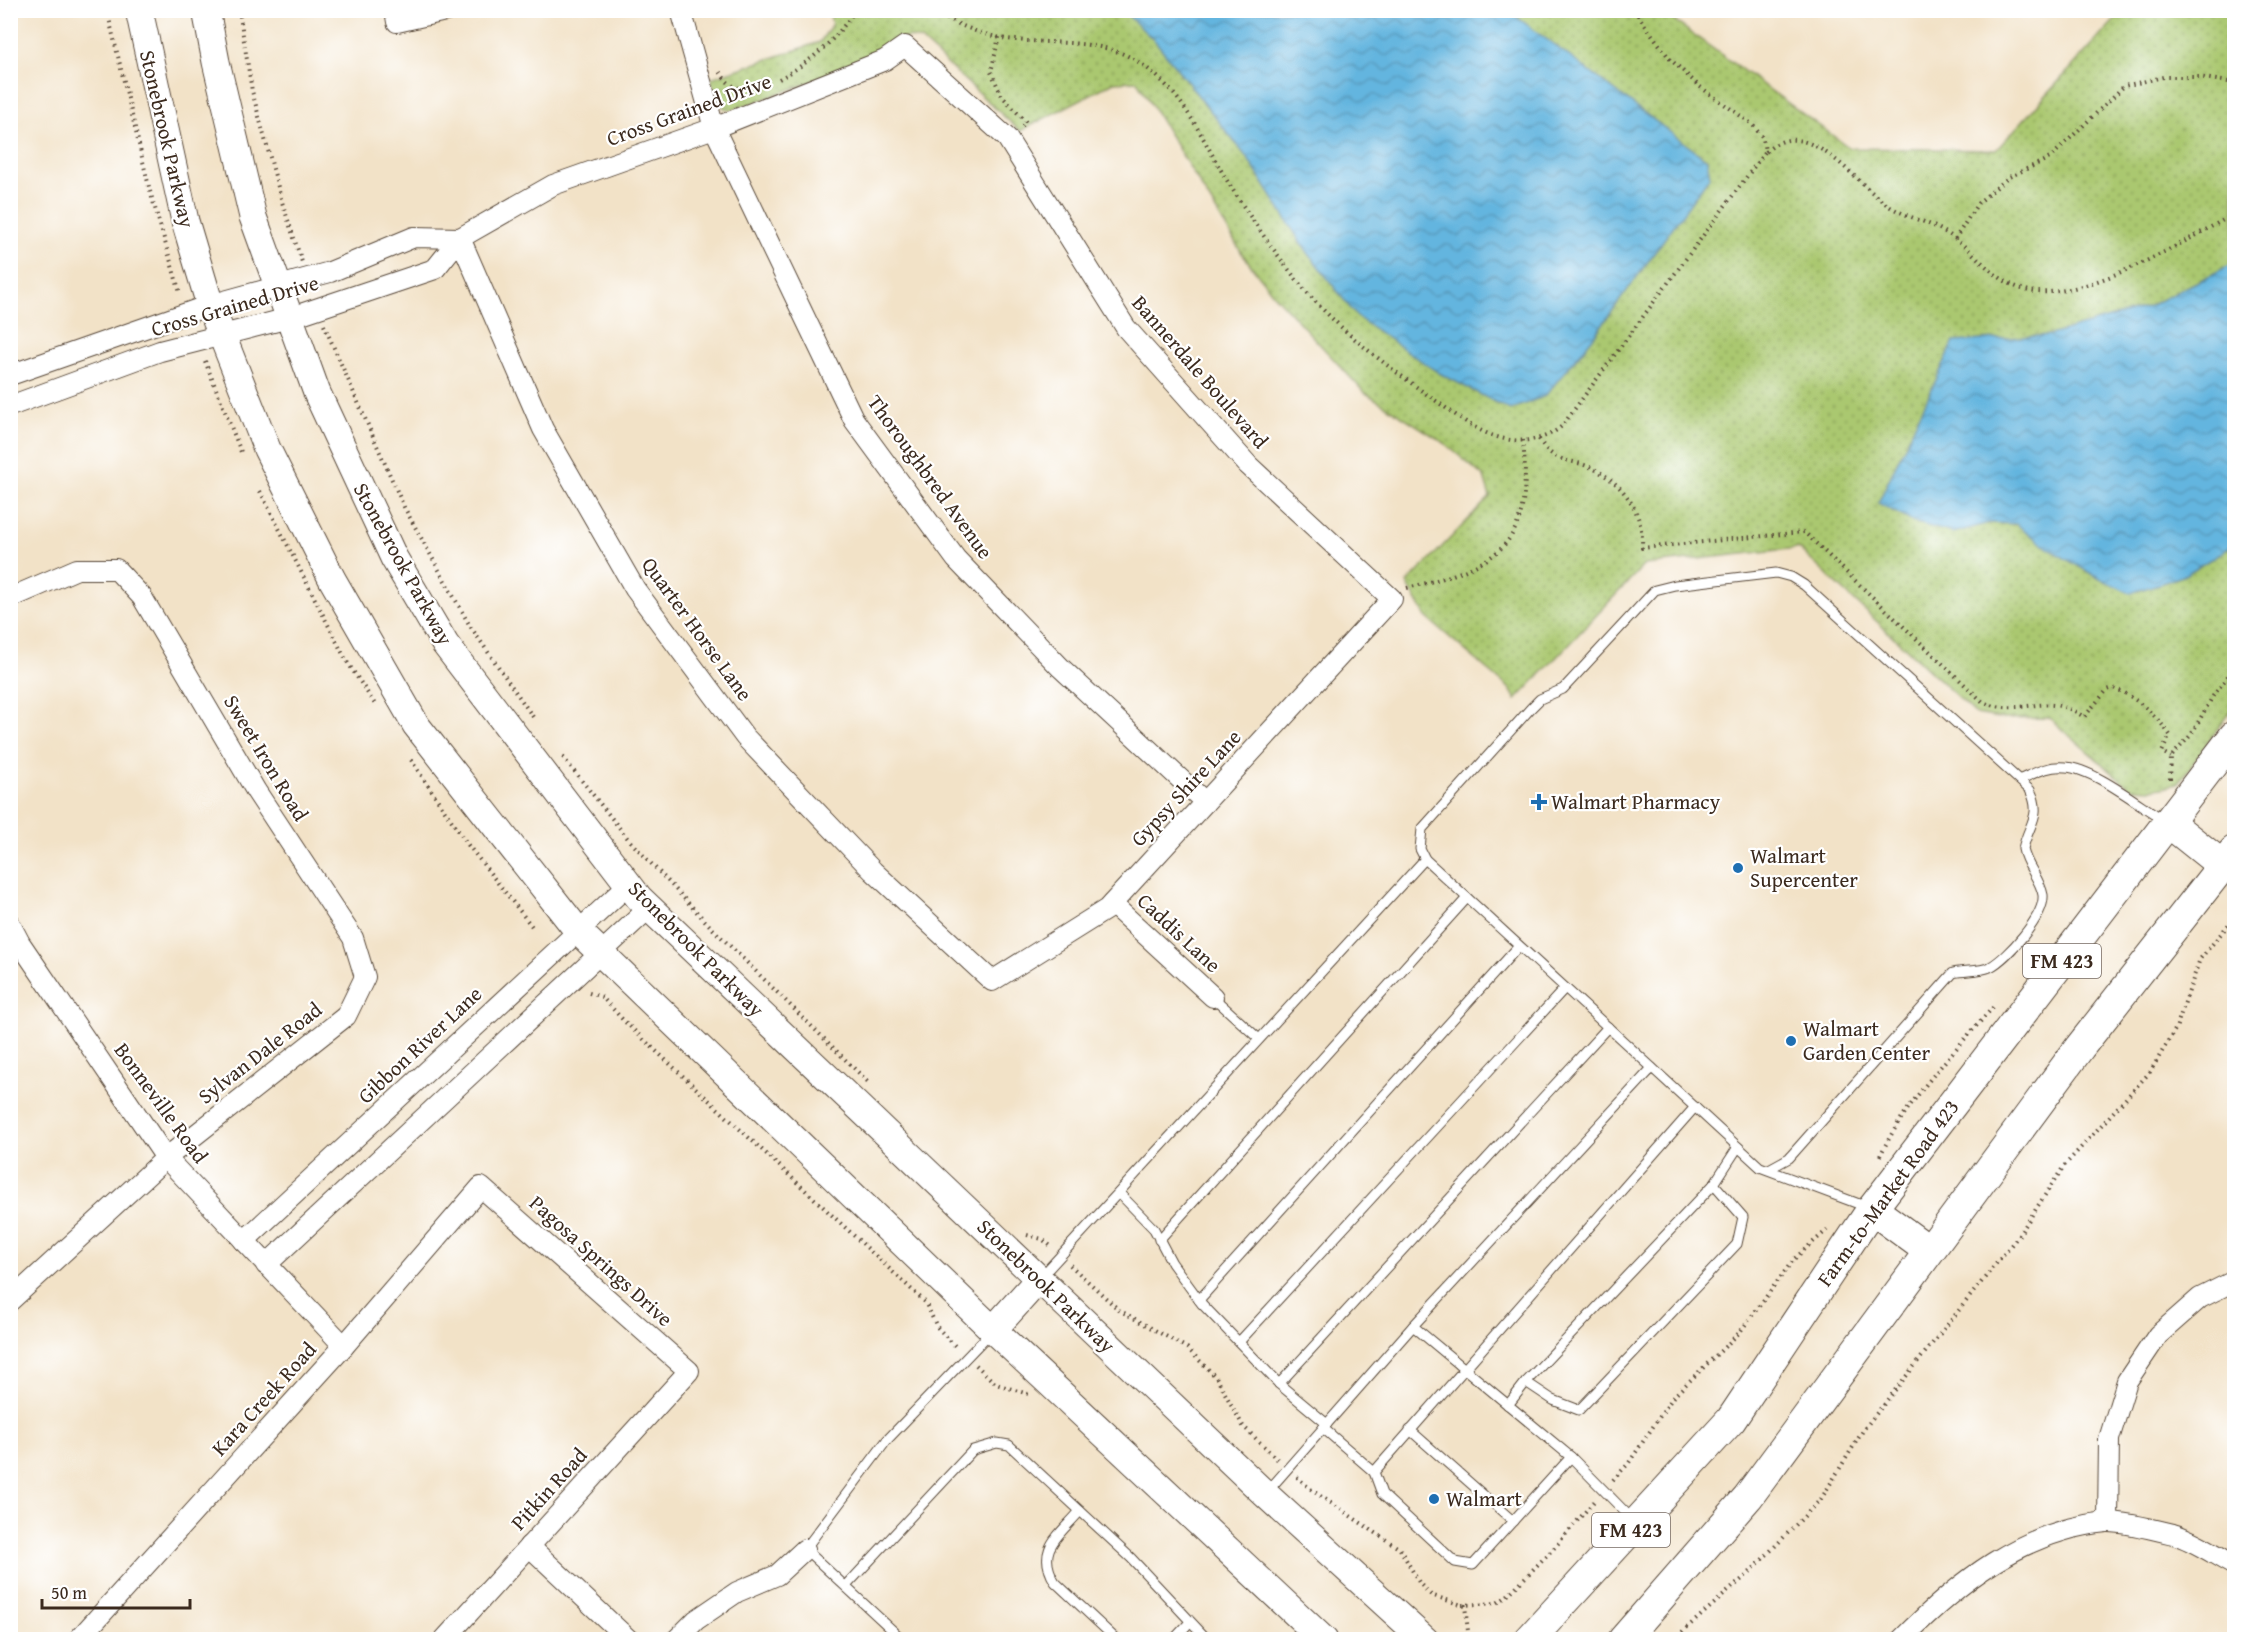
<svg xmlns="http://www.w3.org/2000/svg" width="2245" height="1650" font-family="'Gentium Book Plus',serif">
  <defs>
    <pattern id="park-dots" width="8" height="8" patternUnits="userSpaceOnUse" patternTransform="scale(1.5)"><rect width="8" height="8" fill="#aac86f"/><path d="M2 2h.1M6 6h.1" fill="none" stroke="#8ca35b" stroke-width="1.8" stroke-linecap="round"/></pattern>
    <pattern id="water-waves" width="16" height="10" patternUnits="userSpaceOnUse" patternTransform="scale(1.5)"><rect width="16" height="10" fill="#64b5df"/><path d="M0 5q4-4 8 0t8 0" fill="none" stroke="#5493b4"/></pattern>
  </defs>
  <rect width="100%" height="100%" fill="#fff"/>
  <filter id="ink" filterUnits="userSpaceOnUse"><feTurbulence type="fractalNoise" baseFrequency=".0167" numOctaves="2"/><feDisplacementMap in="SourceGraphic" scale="12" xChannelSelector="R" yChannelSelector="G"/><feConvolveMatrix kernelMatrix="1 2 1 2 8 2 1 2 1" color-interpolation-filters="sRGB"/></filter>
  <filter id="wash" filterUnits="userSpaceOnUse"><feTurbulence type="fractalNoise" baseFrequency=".008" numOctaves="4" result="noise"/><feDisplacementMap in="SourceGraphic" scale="24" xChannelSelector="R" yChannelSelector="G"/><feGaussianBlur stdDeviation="1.35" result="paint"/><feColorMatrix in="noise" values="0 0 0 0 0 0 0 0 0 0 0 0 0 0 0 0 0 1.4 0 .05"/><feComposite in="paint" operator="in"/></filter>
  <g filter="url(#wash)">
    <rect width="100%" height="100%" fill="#f2e2c7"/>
    <path fill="url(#park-dots)" stroke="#727946" stroke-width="1.5" d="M829,11H1661L1850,148L1996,150L2123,11H2234V706L2178,784L2152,789L2130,788L2049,718L2004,719L1976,714L1798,548L1644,565L1516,700L1510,689L1426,617L1407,583L1490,497L1484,477L1443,442L1364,392L1273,294L1243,255L1137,81L1114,82L1020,131L921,40L908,37L855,66L733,110L725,109L715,95L711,78L820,42L832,24Z"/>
    <g fill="url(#water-waves)" stroke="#50707e" stroke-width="1.5">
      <path d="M1123,11H1509L1707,160L1710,176L1592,339L1545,396L1510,410L1439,373L1357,317L1303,246L1248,159L1156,42Z"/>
      <path d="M2234,263V545L2183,576L2131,593L2100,579L2049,549L2016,524L1989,523L1953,533L1913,522L1878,503L1954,342L2050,335L2147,307Z"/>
    </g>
  </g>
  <g filter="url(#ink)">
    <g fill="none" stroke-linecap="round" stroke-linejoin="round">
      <defs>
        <g id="service">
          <path d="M2021,779C2035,773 2049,765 2065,767C2093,768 2139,805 2164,820"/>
          <path d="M1213,997L1259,1039"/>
          <path d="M1769,1169L1789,1158L1953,973C1965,970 1979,972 1990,967C2007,958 2045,916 2043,895C2040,878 2026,866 2023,849C2028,824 2043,816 2030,790L1804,585L1791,577L1776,573L1675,585L1655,590L1563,689L1540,699L1531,708L1422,829L1420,849L1425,859L1760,1167L1867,1207"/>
          <path d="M1119,1193L1154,1229L1172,1263L1202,1304L1279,1384"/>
          <path d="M1159,1240L1467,898"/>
          <path d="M1041,1277L1425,859"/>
          <path d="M1199,1300L1519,946"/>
          <path d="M1413,1326L1652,1068"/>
          <path d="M1239,1342L1565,988"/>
          <path d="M1526,1382L1714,1184"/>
          <path d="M1508,1405L1526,1382L1553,1400L1579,1410L1737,1244L1743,1217L1714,1184L1738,1147"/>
          <path d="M1327,1424L1279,1384L1608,1027"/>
          <path d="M1323,1428L1374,1472L1382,1494L1455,1562L1473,1565L1571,1457"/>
          <path d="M1410,1430L1513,1521"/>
          <path d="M1374,1472L1695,1107"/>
          <path d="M1267,1492L1413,1326L1571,1457L1633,1520"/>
          <path d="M1080,1511C1059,1536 1035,1549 1055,1582L1117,1640"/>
          <path d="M846,1586L973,1450L997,1443L1009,1445L1131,1558L1208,1640"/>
          <path d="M903,1640L805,1549L887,1440L991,1332"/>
          <path d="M1173,1640L1189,1623"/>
        </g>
        <g id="minor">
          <path d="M395,10L397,22L450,10"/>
          <path d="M681,10L714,128L854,420L956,559L1061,668L1205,802"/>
          <path d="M10,375L210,305L330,272L414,237L460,238"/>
          <path d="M10,406L160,351L289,318L435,269L460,238L553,185L714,128L885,60L905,46L1007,138L1126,328L1248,465L1392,599L1107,909L992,981L873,871L745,737L635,589L543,429L460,238"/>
          <path d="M10,598L77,569H116L142,597L256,791L353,938L365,977L346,1016L166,1158L10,1301"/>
          <path d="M1112,904L1213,997"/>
          <path d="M10,924L20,943L166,1158L344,1346"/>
          <path d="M244,1241L629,884"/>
          <path d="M266,1265L649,908"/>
          <path d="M2108,1522L2109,1439L2127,1381L2158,1335L2200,1298L2234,1281"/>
          <path d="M529,1546L629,1640"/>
          <path d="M78,1640L344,1346L481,1187L689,1371L444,1640"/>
          <path d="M676,1640L696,1620L737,1592L777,1575L805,1549"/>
          <path d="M1901,1640C1958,1582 2022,1531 2106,1522C2122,1521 2157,1530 2173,1534C2194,1540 2215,1555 2234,1565"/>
        </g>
        <g id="secondary">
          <path d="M139,10L185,221L210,305L267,449L332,579L416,725L578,931L993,1330L1324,1640"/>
          <path d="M206,10L216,62L253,217L317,393L394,558L445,644L639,898L1265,1494L1425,1640"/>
          <path d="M993,1330L1039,1279"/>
        </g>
        <g id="primary">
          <path d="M2168,822L2223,866"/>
          <path d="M1872,1209L1928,1250"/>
          <path d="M1529,1640L1731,1420L1872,1209L2234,736"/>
          <path d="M1623,1640L1748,1497L2080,1047L2234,851"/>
        </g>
      </defs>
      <use href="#service" stroke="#564637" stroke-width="11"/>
      <use href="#minor" stroke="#564637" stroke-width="22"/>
      <use href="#secondary" stroke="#564637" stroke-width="29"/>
      <use href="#primary" stroke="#564637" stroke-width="32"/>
      <g stroke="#564637" stroke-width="4" stroke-dasharray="1.5 4.5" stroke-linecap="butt">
        <path d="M107,10L150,191L180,293"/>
        <path d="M239,10L252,91L282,202L302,262"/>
        <path d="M931,10C954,23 980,35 1007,39C1050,45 1102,37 1140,63C1186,95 1200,136 1228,182C1248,215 1272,248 1296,279C1333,326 1384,364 1432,398C1452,412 1471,428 1494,436C1517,444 1544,442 1562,426L1765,152L1763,138L1752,124L1699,86L1670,59L1634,10"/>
        <path d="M999,37L991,72L1002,96L1026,122L1022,126"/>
        <path d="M720,72C731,90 741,90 761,87"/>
        <path d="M779,79C812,61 834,42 855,10"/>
        <path d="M1766,152C1806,111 1857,185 1889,206C1906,217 1926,221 1943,231C1977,249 1994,288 2037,292C2092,296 2186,241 2234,214"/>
        <path d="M1955,239L1978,203L2009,177L2050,158L2124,86L2163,77H2199L2234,83"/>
        <path d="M324,325L404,507L470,626L533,717"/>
        <path d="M205,361L241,452"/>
        <path d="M1539,439C1555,466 1571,457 1594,469C1625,485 1644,513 1642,548L1804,532L1983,702C2021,718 2046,690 2084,717L2107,690L2113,688C2134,695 2157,716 2170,735L2162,752L2171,757"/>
        <path d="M260,491L346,660L376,706"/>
        <path d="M1407,588C1503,564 1533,545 1523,440"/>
        <path d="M563,757L629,840L711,927L869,1083"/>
        <path d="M411,760L468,845L534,929"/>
        <path d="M2170,779L2171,757L2191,735L2213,696L2234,668"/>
        <path d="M589,993L602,997L624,1021L925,1302L937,1327L957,1348"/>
        <path d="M1880,1156C1908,1098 1953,1053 1995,1005"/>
        <path d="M1027,1235L1042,1239L1052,1247"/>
        <path d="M1070,1265L1119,1310L1187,1348L1216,1377L1243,1426L1278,1460"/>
        <path d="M976,1365L996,1384L1028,1394"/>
        <path d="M1297,1477L1313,1491L1400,1549L1420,1584L1431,1595L1465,1606L1468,1631"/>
        <path d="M1613,1480L1628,1464L1673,1397L1740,1332L1794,1259L1827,1230"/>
        <path d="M1462,1605L1497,1603L1506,1597L1555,1547L1596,1499"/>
        <path d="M1673,1640L1750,1572L1821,1499L1864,1429L2019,1235L2064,1166L2150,1072L2176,1028L2200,959L2234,918"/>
      </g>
      <use href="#service" stroke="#fff" stroke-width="9"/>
      <use href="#minor" stroke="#fff" stroke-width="20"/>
      <use href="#secondary" stroke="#fff" stroke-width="27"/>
      <use href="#primary" stroke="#fff" stroke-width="30"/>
    </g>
  </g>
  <g fill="#1f6fb2" stroke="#fff" stroke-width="2">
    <path d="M1536 793h6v6h6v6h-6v6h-6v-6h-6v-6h6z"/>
    <circle cx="1738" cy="868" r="6"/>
    <circle cx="1791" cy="1041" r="6"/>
    <circle cx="1434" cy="1499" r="6"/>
  </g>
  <g text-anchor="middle" stroke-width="4.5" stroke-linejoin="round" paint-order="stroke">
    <g fill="#fff" stroke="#766a62" stroke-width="1.5">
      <rect x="2023" y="944" width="78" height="34" rx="4.5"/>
      <rect x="1592" y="1513" width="78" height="34" rx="4.5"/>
    </g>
    <g font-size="20" font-weight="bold" fill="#3b2a1e">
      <text x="2062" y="968">FM 423</text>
      <text x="1631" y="1537">FM 423</text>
    </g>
    <g font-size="21" fill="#3b2a1e" stroke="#fff">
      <text transform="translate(689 110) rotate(-20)" y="7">Cross Grained Drive</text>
      <text transform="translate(167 139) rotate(77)" y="7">Stonebrook Parkway</text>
      <text transform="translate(235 306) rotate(-16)" y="7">Cross Grained Drive</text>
      <text transform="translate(1200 372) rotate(49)" y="7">Bannerdale Boulevard</text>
      <text transform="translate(930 477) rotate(54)" y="7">Thoroughbred Avenue</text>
      <text transform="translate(403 564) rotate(61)" y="7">Stonebrook Parkway</text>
      <text transform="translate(697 629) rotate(54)" y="7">Quarter Horse Lane</text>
      <text transform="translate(266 758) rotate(59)" y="7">Sweet Iron Road</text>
      <text transform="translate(1186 788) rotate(-47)" y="7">Gypsy Shire Lane</text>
      <text transform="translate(1179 933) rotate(43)" y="7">Caddis Lane</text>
      <text transform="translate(696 949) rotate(45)" y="7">Stonebrook Parkway</text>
      <text transform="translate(420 1045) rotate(-43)" y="7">Gibbon River Lane</text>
      <text transform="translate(260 1053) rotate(-38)" y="7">Sylvan Dale Road</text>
      <text transform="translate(161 1103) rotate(54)" y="7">Bonneville Road</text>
      <text transform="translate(1888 1193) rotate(-54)" y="7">Farm-to-Market Road 423</text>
      <text transform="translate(601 1261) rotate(42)" y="7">Pagosa Springs Drive</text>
      <text transform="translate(1046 1286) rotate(44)" y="7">Stonebrook Parkway</text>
      <text transform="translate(264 1399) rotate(-48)" y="7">Kara Creek Road</text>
      <text transform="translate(549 1489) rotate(-48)" y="7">Pitkin Road</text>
    </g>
    <g font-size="21" fill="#3b2a1e" stroke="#fff" text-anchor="start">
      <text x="1551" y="809">Walmart Pharmacy</text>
      <text x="1750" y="863">Walmart<tspan x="1750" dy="24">Supercenter</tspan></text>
      <text x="1803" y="1036">Walmart<tspan x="1803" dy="24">Garden Center</tspan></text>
      <text x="1446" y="1506">Walmart</text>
    </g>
  </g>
  <rect width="2245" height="1650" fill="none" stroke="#fff" stroke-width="36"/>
  <path d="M42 1599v9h148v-9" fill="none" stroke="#3b2a1e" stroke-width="3"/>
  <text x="51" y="1599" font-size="18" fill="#3b2a1e" stroke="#ffffff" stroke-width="4.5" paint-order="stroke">50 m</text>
</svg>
